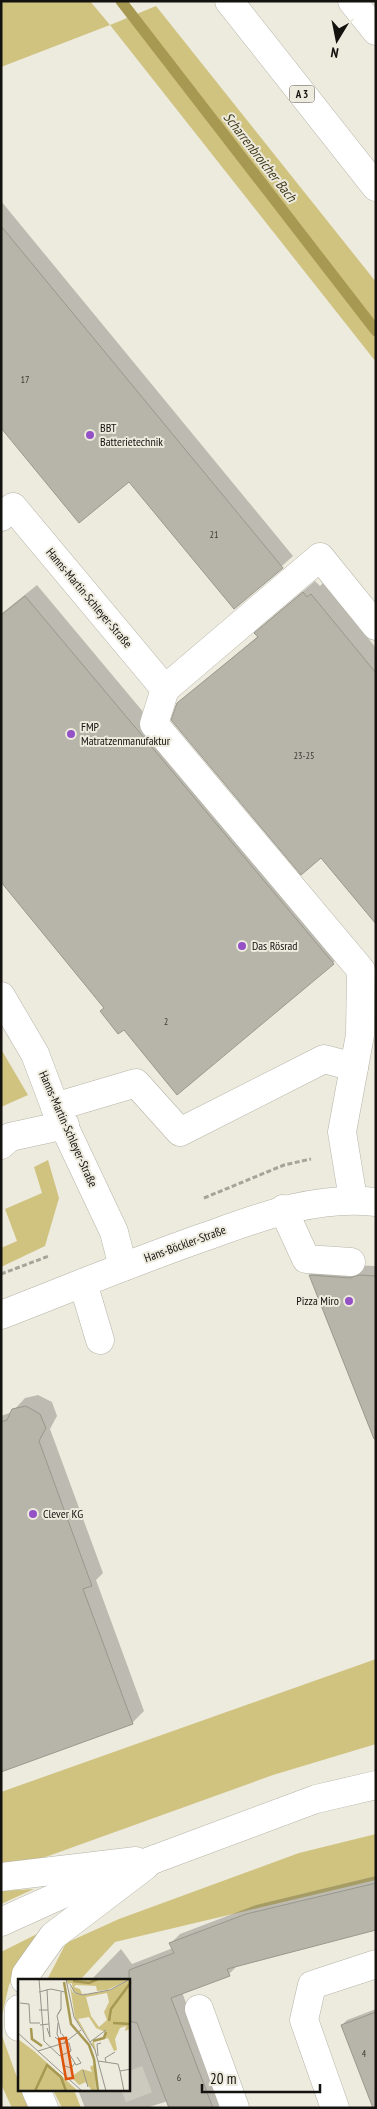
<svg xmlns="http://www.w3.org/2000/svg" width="377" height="2109" font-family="'PT Sans Narrow',sans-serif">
  <rect width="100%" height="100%" fill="#edeade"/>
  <g fill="#d0c380">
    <path d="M1,1H90L110,25L156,6L376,282V362L110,25L1,67Z"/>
    <path d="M1,1049L28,1095L1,1107Z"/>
    <path d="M48,1160L59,1198L45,1246L1,1267V1248L17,1241L5,1209L42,1193L34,1167Z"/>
    <path d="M376,1659V1744L273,1775L40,1859L1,1865V1792Z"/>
    <path d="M376,1834V1880L115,1942L80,1980H47L66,1943L119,1919L299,1853Z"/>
    <path d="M34,1889L1,1904V1891Z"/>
    <path d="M43,1931L9,1985L1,2020V1952Z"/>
    <path d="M1,2033L19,2083V2090H22L30,2108H12L1,2084Z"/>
    <path d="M53,2090H74L81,2108H62Z"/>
  </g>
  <g fill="#0003">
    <path d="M1,201L293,556L235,608L129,480L1,426Z"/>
    <path d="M315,581L320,586L323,583L376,648V922L321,857L178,703L258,636L267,622Z"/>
    <path d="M37,585L344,952L333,963L105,1007L1,880V614Z"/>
    <path d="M321,1264L376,1266V1441L310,1275Z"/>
    <path d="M38,1395L52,1402L57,1416L50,1429L103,1573L96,1580L144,1711L132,1723L1,1771V1416L12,1412L25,1398Z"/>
    <path d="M376,1876V1929L238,1965L229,1974L182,1992L225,2108H170L168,2101L146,2108H85L78,2090H129V1980H91L121,1949L132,1964L173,1948L171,1943L180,1934L256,1905Z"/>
    <path d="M376,2009V2108L342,2025L347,2020Z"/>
  </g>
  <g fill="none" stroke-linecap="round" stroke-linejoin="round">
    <path stroke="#a79951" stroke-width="11" d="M121,1L376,331"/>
  </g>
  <g fill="#b7b5a9" stroke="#9a988d">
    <path d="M1,226L283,568L234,609L129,482L79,523L1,428Z"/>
    <path d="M303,592L307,597L311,594L376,673V924L321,858L301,875L171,720L177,703L258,637L254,633Z"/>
    <path d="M25,596L334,964L177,1095L124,1030L118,1034L100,1011L104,1008L1,882V615Z"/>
    <path d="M309,1275L350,1278L359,1275L376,1276V1439H374Z"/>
    <path d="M26,1406L40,1414L46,1428L39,1441L92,1586L83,1589L133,1724L1,1772V1422L7,1420L12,1409Z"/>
    <path d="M376,1883V1930L227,1969L230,1976L171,1998L213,2108H169L137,2023L129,2021V1970L174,1953L169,1943L246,1914Z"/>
    <path d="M376,2012V2108H373L341,2025Z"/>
  </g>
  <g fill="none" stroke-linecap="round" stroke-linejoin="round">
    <path stroke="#cccabf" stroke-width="28" stroke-dasharray="28 14" stroke-linecap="butt" d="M129,2071L143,2108"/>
    <defs>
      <g id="minor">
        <path d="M1,517L13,507L165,689"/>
        <path d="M1,996L35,1054L55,1107L114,1232L123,1267"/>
        <path d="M55,1107L136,1083L180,1132L324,1059L354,1067"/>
        <path d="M1,1145L10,1137L65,1125"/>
        <path d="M353,1199L342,1132L360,1035L361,970L154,724L165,689L320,557L376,626"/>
        <path d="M283,1209L306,1259L351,1262"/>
        <path d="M83,1283L100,1340"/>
        <path d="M1,1315C71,1288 140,1259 210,1235C263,1216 318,1195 376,1202"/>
        <path d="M1,1877L136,1861"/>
        <path d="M25,1980L26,1974L53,1936L145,1866"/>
        <path d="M19,2009V2027"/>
        <path d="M199,2009L235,2108"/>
        <path d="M36,2090L44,2108"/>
        <path d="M335,2108L304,2020L312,1985L376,1964"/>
      </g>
      <path id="major" d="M1,1922L65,1893L155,1859"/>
      <g id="highway">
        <path d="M229,1L376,187"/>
        <path d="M352,1L376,31"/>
        <path d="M155,1859L316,1799L376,1785"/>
      </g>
    </defs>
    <use href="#minor" stroke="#b6b4a8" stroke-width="29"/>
    <use href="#major" stroke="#b6b4a8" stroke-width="29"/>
    <use href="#highway" stroke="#b6b4a8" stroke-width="29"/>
    <g stroke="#a6a49a" stroke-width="3" stroke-dasharray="5 2.5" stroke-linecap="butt">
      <path d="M204,1198L284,1165L311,1159"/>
      <path d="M1,1274L49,1256"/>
    </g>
    <use href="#minor" stroke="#fff" stroke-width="28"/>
    <use href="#major" stroke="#fff" stroke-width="28"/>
    <use href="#highway" stroke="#fff" stroke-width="28"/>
  </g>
  <g fill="#9552c6" stroke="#edeade" stroke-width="2">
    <circle cx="90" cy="435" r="5"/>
    <circle cx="71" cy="734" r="5"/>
    <circle cx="242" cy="946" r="5"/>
    <circle cx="349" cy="1301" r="5"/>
    <circle cx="33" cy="1514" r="5"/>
  </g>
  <g text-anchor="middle" stroke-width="4" stroke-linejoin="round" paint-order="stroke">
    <g font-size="10" fill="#3c3b35">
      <text x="25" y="383">17</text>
      <text x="214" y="538">21</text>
      <text x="304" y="759">23-25</text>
      <text x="166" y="1025">2</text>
      <text x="364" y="2057">4</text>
      <text x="179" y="2081">6</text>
    </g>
    <rect fill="#edeade" stroke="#54534c" stroke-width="1" x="289.5" y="85.5" width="25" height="17" rx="4"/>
    <g font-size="11" font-weight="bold" fill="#13120e">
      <text x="302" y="98">A 3</text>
    </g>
    <g font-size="12" fill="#13120e" stroke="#edeade" text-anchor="start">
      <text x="100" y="432">BBT<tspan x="100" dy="14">Batterietechnik</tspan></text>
      <text x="81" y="731">FMP<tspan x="81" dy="14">Matratzenmanufaktur</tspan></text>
      <text x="252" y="950">Das Rösrad</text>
      <text x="339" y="1305" text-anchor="end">Pizza Miro</text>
      <text x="43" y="1518">Clever KG</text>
    </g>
    <g font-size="12" fill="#13120e" stroke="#edeade">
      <text transform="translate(89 598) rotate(50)" y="4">Hanns-Martin-Schleyer-Straße</text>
      <text transform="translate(68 1129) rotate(66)" y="4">Hanns-Martin-Schleyer-Straße</text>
      <text transform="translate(185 1244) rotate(-20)" y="4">Hans-Böckler-Straße</text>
    </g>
    <g font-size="14" font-style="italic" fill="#403a1a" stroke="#edeade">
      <text transform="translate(260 157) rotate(52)" y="5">Scharrenbroicher Bach</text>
    </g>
  </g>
  <g transform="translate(18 1979)">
    <rect width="112" height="112" fill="#edeade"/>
    <path d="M48,0H112V50L107,52L108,47L102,49L97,60L99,71L96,72L90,59L76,63L78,73L73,64L84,60L87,53L78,49L71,38L60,40L73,63L57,39L52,7L54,12L57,15L66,16L93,11L110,1L89,11L79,12L78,7L58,6L56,8L62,10L64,15L69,14L67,15L61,16L55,12L54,4L50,5ZM89,14L91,23L86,33L89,41L81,48L73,37L68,18ZM0,60L16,72L60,112H0ZM77,85L78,112H74L68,103L61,106L53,98L64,90L74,93L72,88Z" fill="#d0c380" fill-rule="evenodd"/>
    <path fill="none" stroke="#a79951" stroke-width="2.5" d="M55,2L71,4L80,0M46,3L53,45L71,66L76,80L80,112M91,42L93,30L113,3M95,44L113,45M13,49L14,60L24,67M75,62L86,59L88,53M17,112L29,86L43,98L48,112"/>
    <path fill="none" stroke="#96948b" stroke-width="1" d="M21,0L26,62L42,77L53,72M48,0L56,38L77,71L88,112M52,5L57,14L65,16L92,11L112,0M21,13L33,10L47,13M43,13V30M2,24L11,25L12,44H22M21,31H30L29,10M40,35L43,30L39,37L43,55M22,46L31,45L30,31M29,49L32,58L31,45M0,54L64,112M44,55L48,61L46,64H51L53,72M37,58L42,62L39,55L40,44M72,63L88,51M46,64L63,51M20,72L46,64M52,76L58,86L63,84L59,78M80,77L79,65L83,64M80,82L100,85L102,92L113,90M88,83L87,79L97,73M44,86L53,89L57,84M65,91L70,108M102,92L106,112"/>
    <path fill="#dd550c" fill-opacity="0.15" stroke="#dd550c" stroke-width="2.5" d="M48,59L55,99L48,100L41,60Z"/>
    <rect width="112" height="112" fill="none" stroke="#13120e" stroke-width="2.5"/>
  </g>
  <rect width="377" height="2109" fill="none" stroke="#13120e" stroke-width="5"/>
  <g transform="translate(337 40) rotate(190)" stroke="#edeade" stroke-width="4" paint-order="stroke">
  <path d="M0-4L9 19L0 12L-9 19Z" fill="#13120e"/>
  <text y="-8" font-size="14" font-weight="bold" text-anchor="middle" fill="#13120e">N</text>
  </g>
  <path d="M202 2084v8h118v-8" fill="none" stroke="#13120e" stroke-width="2.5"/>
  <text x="210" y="2084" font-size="15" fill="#13120e" stroke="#edeade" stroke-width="4" paint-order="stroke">20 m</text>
</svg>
